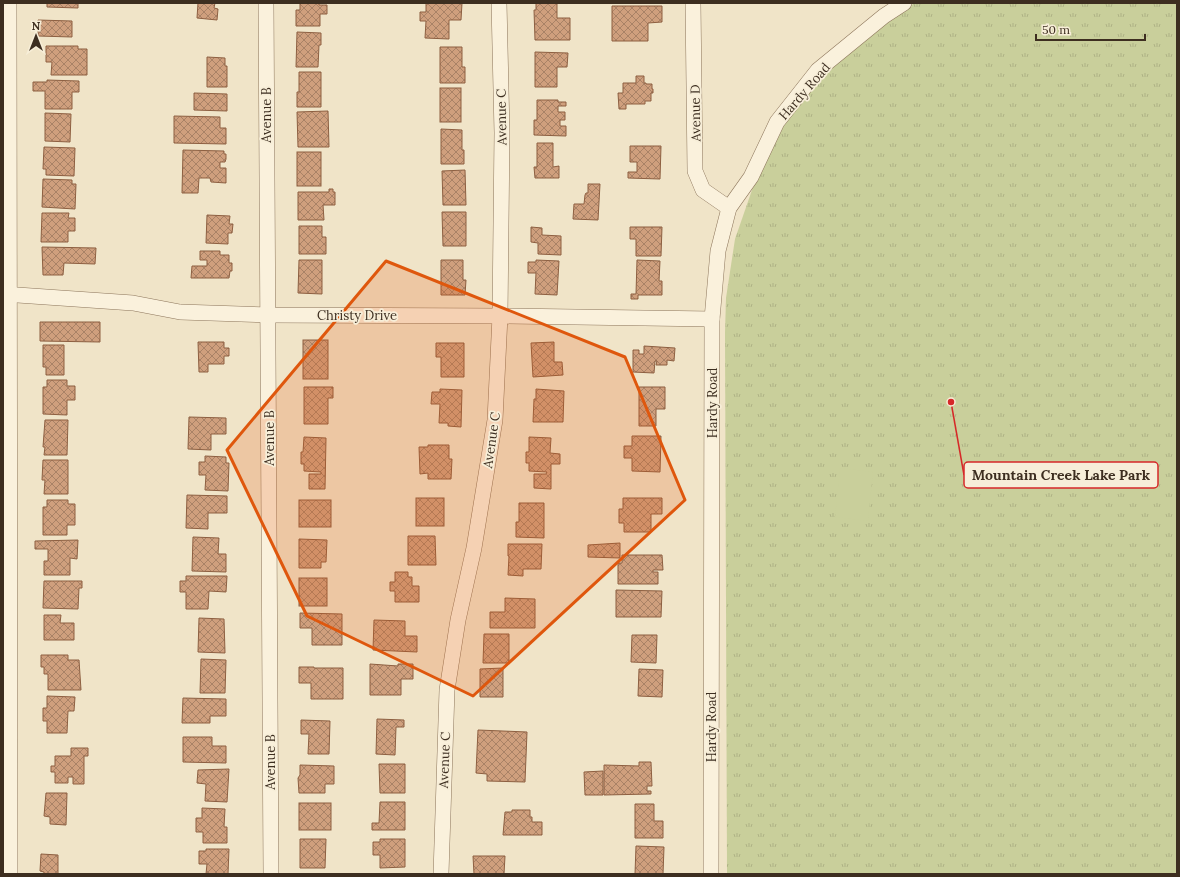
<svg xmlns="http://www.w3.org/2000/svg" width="1180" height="877" font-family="Lora,serif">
  <defs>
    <pattern id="park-tufts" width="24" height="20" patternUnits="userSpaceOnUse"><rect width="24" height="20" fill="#c9cf9b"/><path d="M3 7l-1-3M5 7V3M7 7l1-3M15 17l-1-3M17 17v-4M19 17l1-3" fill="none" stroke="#aeb285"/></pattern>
    <pattern id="building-cross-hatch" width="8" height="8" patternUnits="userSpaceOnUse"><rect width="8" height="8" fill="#cf9f7d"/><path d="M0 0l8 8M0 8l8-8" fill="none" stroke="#a98266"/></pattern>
  </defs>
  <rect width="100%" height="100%" fill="#f0e4c8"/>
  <path fill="url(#park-tufts)" d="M915,3H1177V874H727L725,333L726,298L735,239L752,190L782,128L820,79L890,17Z"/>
  <path fill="#c9cf9b" d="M840,468L873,472L868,521L835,517Z"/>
  <g fill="url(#building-cross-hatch)" stroke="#8d5f41">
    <path d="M47,3H78V8L47,7Z"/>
    <path d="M198,3H215L214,8L218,9L217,20L197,18Z"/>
    <path d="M300,3H319V5H327V14H320V26H296V10H300Z"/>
    <path d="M426,3H462L461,20H449V39L425,38L426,21H420V12H426Z"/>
    <path d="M536,3H557V18H570V40H535L534,10H536Z"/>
    <path d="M612,6H662V22L648,23V41H612Z"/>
    <path d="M38,20L72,21V37L38,36Z"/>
    <path d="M297,32L321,33V45H319L318,67H296Z"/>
    <path d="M46,46H78V49H87V75H51L52,62H46Z"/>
    <path d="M440,47H462V67H465V83H440Z"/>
    <path d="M535,52L568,53L567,67H557V87H535Z"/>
    <path d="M207,57L225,58V66H227V87H207Z"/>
    <path d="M299,72H321V107H297V92H299Z"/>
    <path d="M636,76H644V83H646V84H652V89H653V93H651V101H645V104H626V109H619L618,93H623V83H636Z"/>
    <path d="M47,80L79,81V92H72V109H45V91H33V82H47Z"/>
    <rect x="440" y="88" width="21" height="34"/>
    <path d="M194,93L227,94V111L194,110Z"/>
    <path d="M537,100H558V102H566V106H558V112H565V120H560V126H566V136L534,135V120H537Z"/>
    <path d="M328,111L329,147H298L297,112Z"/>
    <path d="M45,113L71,114L70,142L45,141Z"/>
    <path d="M174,116L220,117V128H226V144L174,143Z"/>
    <path d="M441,129L462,130V150H464V164H441Z"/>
    <path d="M537,143H553V167L559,166V178H535L534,167H537Z"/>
    <path d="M630,146H661L660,179L628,178V172H637V162H630Z"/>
    <path d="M44,147L75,148L74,176L46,175V169H43Z"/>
    <path d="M183,150L224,151V154H226V159L225,162H220V168H226V183L211,182L210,178H199L198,193H182Z"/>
    <rect x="297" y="152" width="24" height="34"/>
    <path d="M465,170L466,205H443L442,171Z"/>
    <path d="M43,179L72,180V184H76L75,209L42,207Z"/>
    <path d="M588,184H600L598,220L573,219L574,204H584L585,195L586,193H588Z"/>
    <path d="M329,189H333V192H335V205H323L324,220H298V192H329Z"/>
    <path d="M442,212H466V246H443Z"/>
    <path d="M42,213H69L68,218H75V231H68V242H41Z"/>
    <path d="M207,215L230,216L229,224H233L232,233H228V244L206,243Z"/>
    <path d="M299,226H322V237H326V254H299Z"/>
    <path d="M531,227L542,228V235L561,236V255L538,254V243L531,242Z"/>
    <path d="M630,227H662L661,256H636V239H630Z"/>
    <path d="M42,247L96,248L95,264L64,263L63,275H43Z"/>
    <path d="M200,251H220V255H229V263H232V271H230L229,278H191L192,266H207V260H200Z"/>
    <path d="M299,260H322V294L298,293Z"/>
    <path d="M441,260H463V280H466L465,295H441Z"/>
    <path d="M536,260L559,261L557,295L535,294L536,273H528V262H536Z"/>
    <path d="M637,260L660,261L659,281H662V295H638V299H631V294H636Z"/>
    <path d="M40,322H100V342L40,341Z"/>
    <rect x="303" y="340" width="25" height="39"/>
    <path d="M198,342H224V348H229V356H224V364H208V372H199Z"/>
    <path d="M554,342V362H562L563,375L533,377L531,343Z"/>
    <path d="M436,343H464V377H441V357H436Z"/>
    <path d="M43,345H64V375H46V367H43Z"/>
    <path d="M644,346L675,348L674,361L667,360V365H656L657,361H655L654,373L633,372V350H639V354H644Z"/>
    <path d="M47,380H67V386H75V400H67V415L43,414V387H47Z"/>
    <path d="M304,387H333V398H328V424H304Z"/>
    <path d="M639,387H665V409H656V426H639Z"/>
    <path d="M440,389L462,390L461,427L448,426V423H439L440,404H431L432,392H440Z"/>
    <path d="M536,389L564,391L563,422H533L534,399H536Z"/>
    <path d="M189,417L226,418V434H211V450L188,449Z"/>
    <path d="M45,420H68L67,455H44L45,447H43Z"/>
    <path d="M632,436H661L660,472L632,471V458H624V446H632Z"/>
    <path d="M304,437L326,438L325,489H309V474H321V472L304,471V464H301V452H303Z"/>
    <path d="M529,437L551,438L550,453L560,454V464H551V489L534,488V474H546L547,472L529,471V463H526V452H529Z"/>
    <path d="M428,445H449V459H452L451,479H428V473L420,474L419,447H428Z"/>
    <path d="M205,456L226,457V463H229L228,491L205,490L206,475H199V462H205Z"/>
    <path d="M43,460H68V494H44L45,480H42Z"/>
    <path d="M187,495L227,496V513H208V529L186,528Z"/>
    <rect x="416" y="498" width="28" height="28"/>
    <path d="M623,498H662V514H651V532H624V523H619V509H623Z"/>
    <path d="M47,500H68V504H75V525H67V535H43V507H47Z"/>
    <rect x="299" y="500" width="32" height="27"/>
    <path d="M519,503H544V538L516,537V522H519Z"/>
    <path d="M408,536H435L436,565H408Z"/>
    <path d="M193,537L219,538L218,554H226V572L192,571Z"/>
    <path d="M299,539L327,540L326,562H321V568H299Z"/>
    <path d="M78,540L77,559L70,558V575H44V561H48V549H35V541Z"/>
    <path d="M620,543V558L588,557V545Z"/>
    <path d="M508,544H542L541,569H523V576L508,575L509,556H508Z"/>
    <path d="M622,555H662L663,570H653V572H658V584H618V563H622Z"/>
    <path d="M395,572H408V577H412V586H419V602H395V591H390V582H395Z"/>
    <path d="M186,576H227L226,592L209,591L208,609H186V592H180V581H186Z"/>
    <rect x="299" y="578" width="28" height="28"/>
    <path d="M44,581H82V588H79L78,609L43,608Z"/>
    <path d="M616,590L662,591L661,617H616Z"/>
    <path d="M505,598L535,599V628H490V612H505Z"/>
    <path d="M300,613L342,614V645H312V628H300Z"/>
    <path d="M44,615H61L60,623H74V640H44Z"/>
    <path d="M199,618L224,619L225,653L198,652Z"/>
    <path d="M374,620L405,621V636H417V652L373,650Z"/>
    <path d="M484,634H509V663H483Z"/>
    <path d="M632,635H657L656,663L631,662Z"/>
    <path d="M41,655H68V660H79L81,690H48V674H44V667H41Z"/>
    <path d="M201,659L226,660L225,693H200Z"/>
    <path d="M370,664L398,666V664H413V679H401V695H370Z"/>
    <path d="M299,667H314V668H343V699H311V683H299Z"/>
    <path d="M503,668V697H480V669Z"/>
    <path d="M639,669L663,670L662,697L638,696Z"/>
    <path d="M47,696L75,697L74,711H68L67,733H47V721H43V708H47Z"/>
    <path d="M183,698L226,699V716H210V723H182Z"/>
    <path d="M377,719L404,720V727H396L395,755L376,754Z"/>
    <path d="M301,720L330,721L329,754H308L309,734H301Z"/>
    <path d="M478,730L527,732L525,782L487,781V774L476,773Z"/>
    <path d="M183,737H212V746H226V763L183,762Z"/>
    <path d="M71,748H88V756H84V784H73V777H68V783H55V772H51V766H55V756H71Z"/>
    <path d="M639,762H651L652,786H647V791H651V794L604,795V765L639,766Z"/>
    <path d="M379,764H405V793H380Z"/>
    <path d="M300,765L334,766V784H325V793H299L298,778L300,775Z"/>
    <path d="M229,769L227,802L205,801L206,784L197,783L198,770Z"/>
    <path d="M603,771V795H585L584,772Z"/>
    <path d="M46,793H67L66,825L50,824V817L44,816Z"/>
    <path d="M380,802H405V830H372V823H379Z"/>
    <rect x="299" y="803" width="32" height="27"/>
    <path d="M635,804H654V821H663V838H635Z"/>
    <path d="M202,808L225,809L224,827H227V843H203V832H196V818H202Z"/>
    <path d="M512,810H530V817H532V822H542V835H503L505,812H512Z"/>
    <path d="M300,839H326L325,868H300Z"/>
    <path d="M380,839H405V867L380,868V855H373V842H380Z"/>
    <path d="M636,846L664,847L663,874H635Z"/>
    <path d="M206,849H229L228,874H206L207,864H199V851H206Z"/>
    <path d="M41,854L58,855V874H44V872L40,871Z"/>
    <path d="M473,856H505L504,874H474Z"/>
  </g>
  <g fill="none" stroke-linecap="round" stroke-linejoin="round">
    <defs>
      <g id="street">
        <path d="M9,3L10,874"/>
        <path d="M266,3L271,874"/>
        <path d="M693,3L695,171L703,190L729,208"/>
        <path d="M3,294L133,303L180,312L268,315L500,316L712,319"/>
        <path d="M441,874L447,690L458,620L474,548L495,420L500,316L502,133L499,3"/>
        <path d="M711,874L712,319L718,251L729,208L751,177L777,122L818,70L884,16L904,3"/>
      </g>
    </defs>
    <use href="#street" stroke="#8d765c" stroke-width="16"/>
    <use href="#street" stroke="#faf1dc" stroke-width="15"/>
  </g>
  <path fill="#df570d" fill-opacity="0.2" stroke="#df570d" stroke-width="3" stroke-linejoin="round" d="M386,261L625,357L685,500L473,696L307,616L227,450Z"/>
  <g text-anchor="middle" stroke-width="3.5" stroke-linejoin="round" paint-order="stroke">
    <g font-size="13" fill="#3d2e20" stroke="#f7eed8">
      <text transform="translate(804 91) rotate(-49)" y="5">Hardy Road</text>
      <text transform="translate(695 113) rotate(-91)" y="5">Avenue D</text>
      <text transform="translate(266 115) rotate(-90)" y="5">Avenue B</text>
      <text transform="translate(501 117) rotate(-91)" y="5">Avenue C</text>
      <text x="357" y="320">Christy Drive</text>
      <text transform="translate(712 403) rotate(-90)" y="5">Hardy Road</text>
      <text transform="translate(269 438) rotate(-90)" y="5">Avenue B</text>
      <text transform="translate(491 440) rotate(-82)" y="5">Avenue C</text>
      <text transform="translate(711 727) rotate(-90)" y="5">Hardy Road</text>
      <text transform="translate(444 760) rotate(-88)" y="5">Avenue C</text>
      <text transform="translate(270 762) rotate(-90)" y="5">Avenue B</text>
    </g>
  </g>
  <path fill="none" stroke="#d62828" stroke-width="1.5" d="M951 402L964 475"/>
  <circle fill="#d62828" stroke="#f7eed8" stroke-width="1.5" cx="951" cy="402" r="4"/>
  <rect fill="#f7eed8" stroke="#d62828" stroke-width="1.5" x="964" y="462" width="194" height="26" rx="4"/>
  <g font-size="14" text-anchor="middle" font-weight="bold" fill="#3d2e20">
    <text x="1061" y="480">Mountain Creek Lake Park</text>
  </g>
  <rect width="1180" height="877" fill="none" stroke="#3d2e20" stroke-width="8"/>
  <g transform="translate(36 36)" stroke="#f7eed8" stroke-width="3" paint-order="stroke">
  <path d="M0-3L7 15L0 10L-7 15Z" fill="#3d2e20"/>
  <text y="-6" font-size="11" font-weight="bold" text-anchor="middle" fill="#3d2e20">N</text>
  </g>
  <path d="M1036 34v6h109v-6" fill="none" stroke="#3d2e20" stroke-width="2"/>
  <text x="1042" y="34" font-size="12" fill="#3d2e20" stroke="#f7eed8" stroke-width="3" paint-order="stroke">50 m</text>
</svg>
